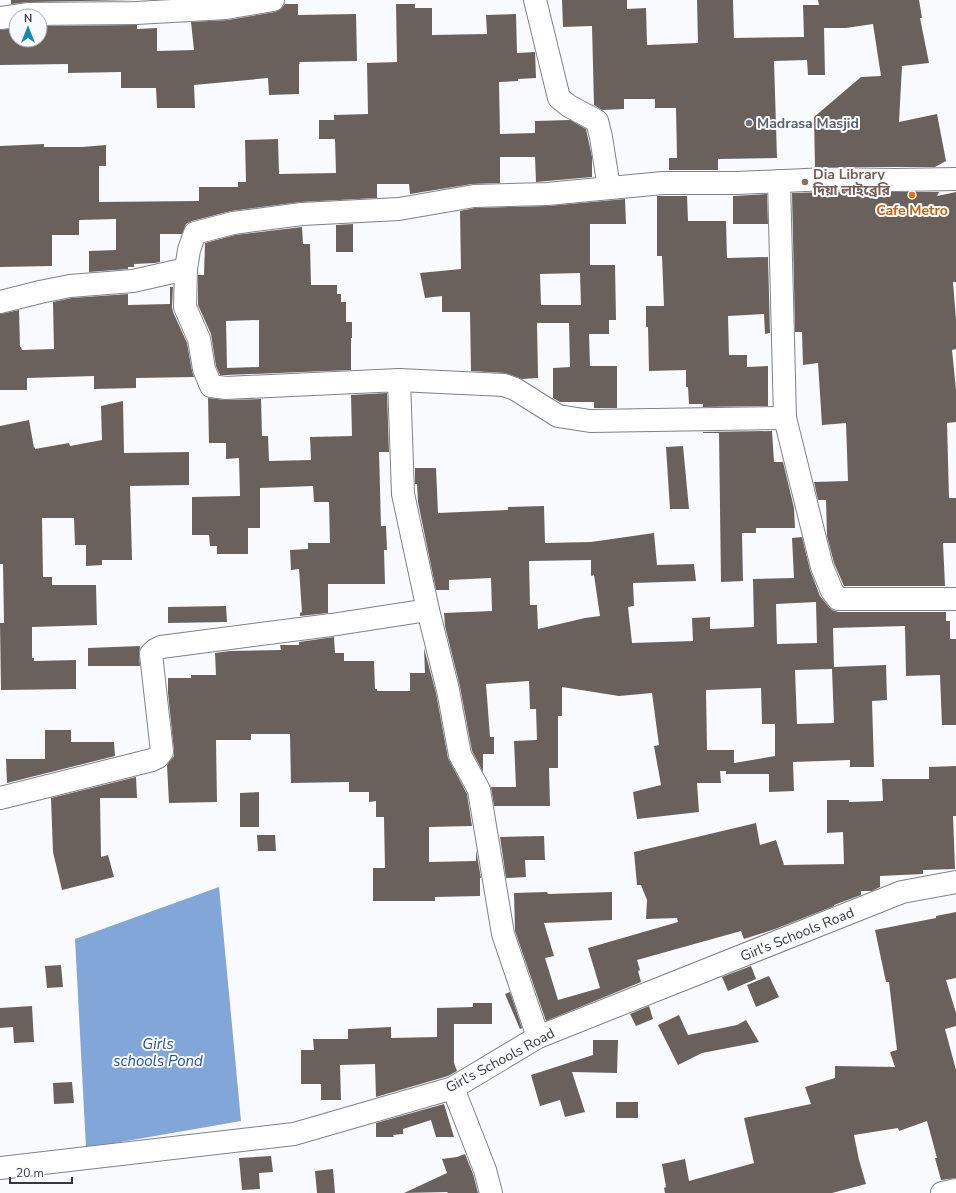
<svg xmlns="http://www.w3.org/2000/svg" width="956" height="1193" font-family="'Nunito Sans','Noto Sans Bengali',sans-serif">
  <rect width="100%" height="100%" fill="#f8fafe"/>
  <path fill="#83a6d9" d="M219,887L241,1121L86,1148L75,939Z"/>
  <g fill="#6a615d" fill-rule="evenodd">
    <path d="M11,0H136L29,2L11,4Z"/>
    <path d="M562,0H627V9L646,8L647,45L698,43L697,0H733L734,38L804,37L803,5H819L818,0H919L922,18H920L929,63L902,66L899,122L937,114L946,161L935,167H815L814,117L861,77L881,76L873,24L846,28H824L825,75H808L807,60L774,61L777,158L718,159V170H669V158H677L676,108H655V99H624V109L602,110L594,105L592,26L563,27Z"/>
    <path d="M285,4H298V15L356,14L357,61L299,62L300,64H299V94L269,95L268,78L194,85L195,108H157L156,88H121V72L68,73V64L0,65V30L16,28V40H40V26L137,25V29L157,28V51L194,50L191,22L228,20L275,12L281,9Z"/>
    <path d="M396,4H415V8H432V35L487,34L486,15L516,14L517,53L535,52L536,78L518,79V81L499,82L500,134L535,133V121L570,120L586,129L592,157V177L536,182L535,157H500V183L472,184L410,194L409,184H377V198L300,202L231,211L192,221L186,224L182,234H160V262L155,263L134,264V267H128V269L89,272V251L116,250V219L79,220V235H52V266L0,267V146L44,144V147H82L106,145V166H99V202L199,201V187H238V182H246L245,140L278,139L279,174L336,173L335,139H319V120H334V115L368,114L367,63L397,62Z"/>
    <path d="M827,192H939L937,196L956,192V282H953L956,320V349L952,350L956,390V422L947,423L949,498H956V543H943L945,586H844L834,563L827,536L826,500H818L814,482L848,481L846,423L822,425L818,363L803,365L802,332H795L792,193Z"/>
    <path d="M767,194L768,224H733V196Z"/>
    <path d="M657,196H687L688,221H726L727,258L768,257L770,333L765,334L764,314L728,316L729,355H747V367L768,366V406L703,407V404H689L688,387H686V370L649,371L648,327H646V306H664L662,256H657Z"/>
    <path d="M625,199L626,224H590V265H615L616,320H609V334H589L590,366H617V408H594V402H560L553,398V368L570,367L569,323H537L538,378L522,379L505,373L471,371L470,312H442V296L425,298L420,273L461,269L460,211L475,208L548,206ZM580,273L581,305H541L540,274Z"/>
    <path d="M353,224V252H336V225Z"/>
    <path d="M302,227L303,244H310L311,285H337V294H341V302H346V322H352V338H351V370L227,375H220L216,366L211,334L198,305V275H204L205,243L235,235ZM259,320V367L227,368L226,321Z"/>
    <path d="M170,287H173L172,307L173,312L187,343L192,371L194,377L136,378V388L94,389V376L27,378V390H0V314L19,310L20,347H21L22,350L54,349L53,302L72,298L128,294V305L170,304Z"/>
    <path d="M387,393L389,452H379L381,526H386L387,550H384L385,584H328V613L300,616V613L302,612L299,569L291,570L290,550L308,549V543H330L329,502H314L313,486L260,488V528H248V554H217V546H210L209,535H192V497L240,496L239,458L226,459V443H209L208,398L226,400L261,399L262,436H268L269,461L311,460L310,437L352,436L351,395Z"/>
    <path d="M123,401L124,453L189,452V485L130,486L132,560H102V565L86,566V545H75L74,518H42L43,577H52V585H96L97,625L32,627V658H34V661L76,660V689L1,690L0,623H4L3,564H0V426L29,420L34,448L35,447V449L69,443L70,446L102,440L101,406Z"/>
    <path d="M772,431L774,462H783L794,508L795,528H756V533H742L743,581L721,582L719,433H703V432Z"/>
    <path d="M683,446L689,509H670L666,447Z"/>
    <path d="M415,468H436L438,513L508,510V507L544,506L545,543L591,542L654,533L657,565L694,564L696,581L633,583L634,606L628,607L632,643L693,641L692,618L710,617V629L754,627L753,579L794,578L792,538L802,537L810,570L820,596L828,606L832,610L838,612H946V621H950V639H956V725H942L940,675L906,676L905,626L833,628L834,667L886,665L887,700L872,701L874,767H850V760L793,762L794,791L769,792V774H726V771H720L721,783H697L699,812L637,819L633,792L661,785L654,746L659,745L652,693L619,696L562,687V716H558V768H549L550,806H494L491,787H516L514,741L537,740L536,709H530L529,681L486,684L490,737H494V754H483V772L472,751L460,687L445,626L444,613L492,611L491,578L449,580V590H436L418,502L417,484H415ZM591,560V576L594,575L600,616L585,618L538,629L537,605H530L529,561ZM816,602L817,643L777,644L776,604ZM832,669L834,723L797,724L795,670ZM761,688L762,724H775V756L734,763V750H707L706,690Z"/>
    <path d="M226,606L227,622L168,623V607Z"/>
    <path d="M334,637L335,653H344V661H374L375,689H377V691H410V673H425L424,648L436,693L448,758L467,794L472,826L429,827V862L476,861V850L481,878H480V896L435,897V901H373V868H385L384,817H376V801L369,802V792H349V782L291,783L290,734H251V740H216L217,802L169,803L167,765L174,756V751L168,693V678H191V675H216L215,653L230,651L281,650L280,645H299V642Z"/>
    <path d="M140,646L139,655L140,666H88V648Z"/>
    <path d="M45,730H71V742H114L115,756L7,783L6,759H45Z"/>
    <path d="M956,766V816H953L955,869L923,870V874L880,876V887L872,891H861V895L834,905V906L775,929L744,939L741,931L637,960L640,970L638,971L641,982L546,1021L515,931L514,893L547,892L548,894L612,892V920L544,923L554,956L545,958L558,1000L600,988L588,948L678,922L677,918L646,919L647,900L641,885H637L634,852L756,823L760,845L776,840L784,865L844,864L843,832L827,833V800H849V802L883,801L882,779H929V767Z"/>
    <path d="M136,777L137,798H100L101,857L108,855L114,877L62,890L53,852L51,798Z"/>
    <path d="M259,792V827H240V793Z"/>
    <path d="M257,835H275L276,851H258Z"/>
    <path d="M544,836L545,860H525L526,877L506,878L500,837Z"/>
    <path d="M956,912V978L946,980L956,1013V1026L945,1029L956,1070V1178L941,1180L935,1158H937L927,1121L899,1131L898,1128L854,1135L859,1160L866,1184L832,1193H665L664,1188L666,1187L662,1164L685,1159L689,1181L754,1163L744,1118L811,1104L805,1087L835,1078V1066L895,1067L890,1052L897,1050L889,982H886L875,930L936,918V916Z"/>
    <path d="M61,965L63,987L47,988L45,966Z"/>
    <path d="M751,966L756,979L728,991L722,977Z"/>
    <path d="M769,976L779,997L756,1007L747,985Z"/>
    <path d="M510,992L522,1028L520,1029L505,994Z"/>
    <path d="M473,1003H492V1024H454V1063L457,1071L448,1076L376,1097L375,1064L340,1065L341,1100H321V1084H301V1050H314L313,1039H348V1029L391,1027V1038L437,1037V1008L473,1007Z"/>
    <path d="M32,1006L34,1042L14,1043L13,1027L0,1028V1008Z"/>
    <path d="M649,1006L653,1019L636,1026L630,1014Z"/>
    <path d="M679,1015L688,1035L737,1025L746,1020L759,1042L702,1053L678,1065L658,1025Z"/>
    <path d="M593,1040H618L617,1073L572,1072L585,1112L565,1117L560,1100L540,1106L531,1075L593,1055Z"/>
    <path d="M72,1082L74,1103L54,1104L53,1083Z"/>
    <rect x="616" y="1102" width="22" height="16"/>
    <path d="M444,1104L454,1137H436L431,1120L403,1129V1134L393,1135L394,1137H376V1123Z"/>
    <path d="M465,1154L473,1174L478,1193H448L447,1192L404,1193L447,1173L442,1159L457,1157Z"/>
    <path d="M271,1156L273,1172L259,1173L260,1189L242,1190L239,1158Z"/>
    <path d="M333,1169L335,1193H317L315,1171Z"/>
  </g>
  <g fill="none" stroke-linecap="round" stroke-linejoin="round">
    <defs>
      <g id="minor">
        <path d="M535,0L559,98L569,106L597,121L601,137L609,188"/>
        <path d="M0,18L29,14L136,13L226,8L273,0"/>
        <path d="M779,181L785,418L822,567L832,591L838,599H956"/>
        <path d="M0,302L40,292L70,286L133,281L186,269"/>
        <path d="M399,380L504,385L515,389L558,416L590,421L785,418"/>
        <path d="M0,798L152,760L158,757L162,752L151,654L155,650L161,647L331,625L428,610"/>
        <path d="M538,1037L503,934L479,790L460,755L448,690L428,610L403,494L399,380L226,388L211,386L204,369L199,339L185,307L186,269L189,250L195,233L233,223L302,214L399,209L474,196L547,194L663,183H737L827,179L895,180L956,179"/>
        <path d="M453,1088L485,1170L491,1193"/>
        <path d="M0,1168L294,1134L453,1088L538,1037L902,892L956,882"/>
        <path d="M942,1193L956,1190"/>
      </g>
    </defs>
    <use href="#minor" stroke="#7e828a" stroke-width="24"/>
    <use href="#minor" stroke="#fff" stroke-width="22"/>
  </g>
  <circle fill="#6b7280" stroke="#f8fafe" stroke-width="1.5" cx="749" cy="123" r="4"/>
  <circle fill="#8d6e63" stroke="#f8fafe" stroke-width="1.5" cx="805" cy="182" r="4"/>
  <circle fill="#e8710a" stroke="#f8fafe" stroke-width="1.5" cx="912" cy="195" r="4"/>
  <g text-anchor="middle" stroke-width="4" stroke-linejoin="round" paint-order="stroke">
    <g font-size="14" font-weight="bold" fill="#5b616d" stroke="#f8fafe" text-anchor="start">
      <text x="757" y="128">Madrasa Masjid</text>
    </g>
    <g font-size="14" font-weight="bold" fill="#785e54" stroke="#f8fafe" text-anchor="start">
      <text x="813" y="179">Dia Library<tspan x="813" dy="16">দিয়া লাইব্রেরি</tspan></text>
    </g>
    <g font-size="14" font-weight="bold" fill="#c56008" stroke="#f8fafe">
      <text x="912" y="215">Cafe Metro</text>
    </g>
    <g font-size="14" fill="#37383c" stroke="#f8fafe">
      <text transform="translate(797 934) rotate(-22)" y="5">Girl's Schools Road</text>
      <text transform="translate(500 1060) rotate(-28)" y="5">Girl's Schools Road</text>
    </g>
    <g font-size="15" font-style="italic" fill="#295594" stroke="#f8fafe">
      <text x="158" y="1049">Girls<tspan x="158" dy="17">schools Pond</tspan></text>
    </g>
  </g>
  <g transform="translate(28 28)"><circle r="19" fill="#f8fafe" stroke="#abacb0"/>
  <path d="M0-3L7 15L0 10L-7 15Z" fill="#1a88ae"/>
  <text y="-6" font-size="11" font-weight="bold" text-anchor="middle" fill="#37383c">N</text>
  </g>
  <path d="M10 1177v6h62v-6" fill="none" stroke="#37383c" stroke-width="2"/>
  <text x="16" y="1177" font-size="12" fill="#37383c" stroke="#f8fafe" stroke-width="3" paint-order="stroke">20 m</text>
</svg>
